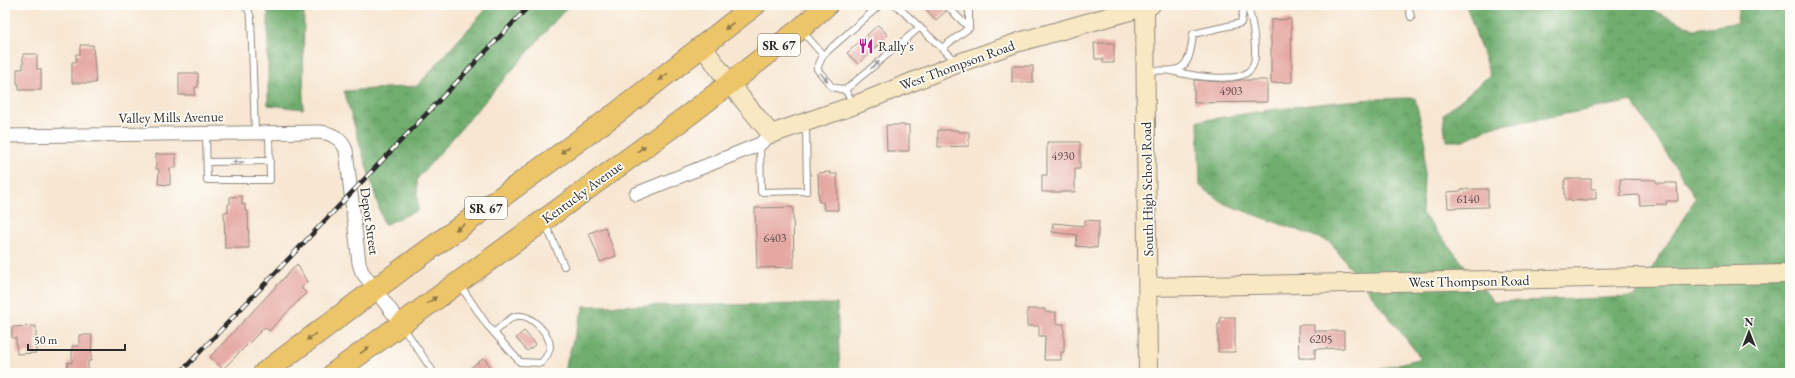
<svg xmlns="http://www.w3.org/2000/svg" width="1795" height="378" font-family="'EB Garamond',serif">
  <defs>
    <pattern id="forest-crowns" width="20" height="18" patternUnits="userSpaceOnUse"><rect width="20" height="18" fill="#6fad6e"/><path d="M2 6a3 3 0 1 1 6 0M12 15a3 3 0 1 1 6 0" fill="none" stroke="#5b8d5b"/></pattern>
  </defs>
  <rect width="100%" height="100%" fill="#fdfcf7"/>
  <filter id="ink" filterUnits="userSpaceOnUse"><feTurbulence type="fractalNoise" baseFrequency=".025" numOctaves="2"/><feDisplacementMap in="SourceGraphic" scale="8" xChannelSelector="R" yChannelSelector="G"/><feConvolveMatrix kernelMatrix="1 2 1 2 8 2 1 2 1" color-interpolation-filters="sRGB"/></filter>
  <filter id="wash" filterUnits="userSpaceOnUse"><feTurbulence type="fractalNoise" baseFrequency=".012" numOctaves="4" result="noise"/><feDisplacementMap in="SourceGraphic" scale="16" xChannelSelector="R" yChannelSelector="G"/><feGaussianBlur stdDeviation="0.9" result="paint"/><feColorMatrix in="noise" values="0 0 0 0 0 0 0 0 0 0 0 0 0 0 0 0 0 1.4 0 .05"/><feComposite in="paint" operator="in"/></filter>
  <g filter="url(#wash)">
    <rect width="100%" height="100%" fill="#f7e6d1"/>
    <g fill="url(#forest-crowns)" stroke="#4d6c4c">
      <path d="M268,5H304L303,109L268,105Z"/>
      <path d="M490,5H569L417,179L418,210L384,225L344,91L417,86Z"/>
      <path d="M1466,5H1641L1694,29L1736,23L1740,5H1790V373H1365L1421,358L1330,242L1225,204L1200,186L1198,121C1270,110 1342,98 1415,98L1426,144L1422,213L1494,302L1634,297L1696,198L1632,101L1545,118L1494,126L1462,141H1446L1443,115L1490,75Z"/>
      <path d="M837,304L840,373H563L584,306Z"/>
    </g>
    <g id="blocks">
      <g fill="#e5a7a2">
        <path d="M922,5H946V11L936,20Z"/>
        <path d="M1291,19L1292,82L1271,83V20Z"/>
        <path d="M878,25L888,35L858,64L847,53Z"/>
        <path d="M1094,43H1114V63H1103V59H1095Z"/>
        <path d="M80,45H93L96,83H72V62H76V54H80Z"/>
        <path d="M23,54H37V69H41V90H19V84H17V69H23Z"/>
        <rect x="1012" y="66" width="21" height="16"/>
        <path d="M179,73H198V87H195V95H179Z"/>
        <path d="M1194,80L1223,82L1241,80H1267V102L1194,103Z"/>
        <path d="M886,125H909V151H887Z"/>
        <path d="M938,130H959V132H969V146L938,147Z"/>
        <path d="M1047,142H1080V169H1075V192H1042V175H1047Z"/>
        <path d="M156,154H176V168H170V185L158,184L159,169H156Z"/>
        <path d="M830,172V174H837L838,210H824L823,202H819L818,173Z"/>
        <path d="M1565,179H1591V189H1596V199H1588V201L1565,200Z"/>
        <path d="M1620,179L1656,180V183H1677L1678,201H1666L1667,204L1640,205L1639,195L1621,196Z"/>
        <path d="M1461,189H1488V207L1448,208L1447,192L1461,191Z"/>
        <path d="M242,196V204H245V211H248L249,248H225L224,212H228V204H230V197Z"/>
        <path d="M793,207L794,267L757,268L755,208Z"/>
        <path d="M1085,220L1099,221L1097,248L1076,246L1077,235L1052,232L1053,223L1084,226Z"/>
        <path d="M605,227L616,256L600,262L589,233Z"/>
        <path d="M297,264L307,282L301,288L306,293L269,331L265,327L223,369L210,357Z"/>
        <path d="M1027,309H1045V312H1056V324H1064V352H1061V360H1044L1045,336H1039V326H1027Z"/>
        <path d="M1220,317H1235V352H1218V324H1220Z"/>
        <path d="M1298,325H1314V331H1344V348L1315,349V358H1299Z"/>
        <path d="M36,326V353L17,354L16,338H12V327Z"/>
        <path d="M524,331L536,344L527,351L516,338Z"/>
        <path d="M79,335H92L91,361H88V373H67L68,362L72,363V346H79Z"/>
        <path d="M484,358L495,373H463Z"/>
      </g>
    </g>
  </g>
  <g filter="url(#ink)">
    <use href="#blocks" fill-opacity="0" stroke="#91887e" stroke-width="1"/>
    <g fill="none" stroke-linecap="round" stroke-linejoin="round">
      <defs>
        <g id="lane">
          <path d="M243,5L248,9L251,18L255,132"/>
          <path d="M896,5L957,62"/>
          <path d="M1408,5L1411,17"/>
          <path d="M949,8L969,28"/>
          <path d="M803,32L823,55"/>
          <path d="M942,48L969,28V6"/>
          <path d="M1148,70C1183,72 1189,71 1193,34L1241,23L1244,5"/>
          <path d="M1171,71C1188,75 1236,84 1249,71C1256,64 1255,55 1255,47C1254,32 1252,19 1247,5"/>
          <path d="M845,90L919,28"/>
          <path d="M854,104L845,90L832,87L817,69L823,55L880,5"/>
          <path d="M206,133L207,180H270L269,132"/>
          <path d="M760,144L761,192L807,191L806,125"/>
          <path d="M207,162L270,161"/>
          <path d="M545,223L564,266"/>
          <path d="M460,285L487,325L520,362L541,363C545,359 549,354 550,347C550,334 531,314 517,316C509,317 500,328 494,333"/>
          <path d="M403,327L432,370L428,373"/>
        </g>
        <g id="street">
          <path d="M5,136L319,132C332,133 341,138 346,150L359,263L362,272L401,324"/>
          <path d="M636,194L760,144L771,134"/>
        </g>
        <g id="secondary">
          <path d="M1145,5L1148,373"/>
          <path d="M703,47L729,83L771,134L855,105L959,63L1019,42L1151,5"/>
          <path d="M1148,287L1790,274"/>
        </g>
        <g id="primary">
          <path d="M264,373L401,270L618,112L755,5"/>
          <path d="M334,373L690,114L800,29L827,5"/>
        </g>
      </defs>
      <use href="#lane" stroke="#91887e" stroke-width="8"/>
      <use href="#street" stroke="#91887e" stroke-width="15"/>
      <use href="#secondary" stroke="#91887e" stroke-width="20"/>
      <use href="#primary" stroke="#91887e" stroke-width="23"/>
      <use href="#lane" stroke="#fff" stroke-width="6"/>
      <use href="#street" stroke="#fff" stroke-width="13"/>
      <use href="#secondary" stroke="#f8e8c3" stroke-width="18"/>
      <use href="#primary" stroke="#edc569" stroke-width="21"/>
      <defs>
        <path id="rail" d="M180,373L530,5"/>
      </defs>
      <use href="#rail" stroke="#2b2b2b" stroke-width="4.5"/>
      <use href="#rail" stroke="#fdfcf7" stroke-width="3" stroke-dasharray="9" stroke-linecap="butt"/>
    </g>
    <defs><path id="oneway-solid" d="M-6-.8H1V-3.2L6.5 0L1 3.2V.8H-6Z"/></defs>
    <g fill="#8c784a">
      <use href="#oneway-solid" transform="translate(729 26) rotate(142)"/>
      <use href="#oneway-solid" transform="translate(663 77) rotate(143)"/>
      <use href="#oneway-solid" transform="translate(641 149) rotate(-36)"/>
      <use href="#oneway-solid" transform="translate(565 150) rotate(144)"/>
      <use href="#oneway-solid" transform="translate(460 227) rotate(144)"/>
      <use href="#oneway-solid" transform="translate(432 300) rotate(-36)"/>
      <use href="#oneway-solid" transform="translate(311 337) rotate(144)"/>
      <use href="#oneway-solid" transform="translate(365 350) rotate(-36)"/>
    </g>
    <g fill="#a0a0a0">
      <use href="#oneway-solid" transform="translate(875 65) rotate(-40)"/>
      <use href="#oneway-solid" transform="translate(824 77) rotate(49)"/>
      <use href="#oneway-solid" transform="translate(238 162) rotate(179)"/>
    </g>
  </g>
  <defs>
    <symbol id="restaurant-bare" viewBox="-9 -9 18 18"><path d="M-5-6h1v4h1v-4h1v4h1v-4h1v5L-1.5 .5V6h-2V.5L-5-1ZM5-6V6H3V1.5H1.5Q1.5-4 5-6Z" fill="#b5179e" stroke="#fdfcf7" stroke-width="2.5" paint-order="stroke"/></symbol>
  </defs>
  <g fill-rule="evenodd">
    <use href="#restaurant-bare" x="855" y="35" width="22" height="22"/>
  </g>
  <g text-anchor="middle" stroke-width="3.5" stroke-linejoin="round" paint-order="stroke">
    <g font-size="12" fill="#5a4a49">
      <text x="1231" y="95">4903</text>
      <text x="1063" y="160">4930</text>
      <text x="1468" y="203">6140</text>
      <text x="775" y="242">6403</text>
      <text x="1321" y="343">6205</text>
    </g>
    <g fill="#fdfcf7" stroke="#6a6a68" stroke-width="1">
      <rect x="758" y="34" width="42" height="22" rx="3"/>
      <rect x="465" y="197" width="42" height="22" rx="3"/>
    </g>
    <g font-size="13" font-weight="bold" fill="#2b2b2b">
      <text x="779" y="50">SR 67</text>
      <text x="486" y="213">SR 67</text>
    </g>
    <g font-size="14" fill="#2b2b2b" stroke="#fdfcf7" text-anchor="start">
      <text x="878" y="51">Rally's</text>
    </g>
    <g font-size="14" fill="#2b2b2b" stroke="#fdfcf7">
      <text transform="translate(957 65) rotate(-20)" y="5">West Thompson Road</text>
      <text transform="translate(171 117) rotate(-1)" y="5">Valley Mills Avenue</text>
      <text transform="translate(1147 189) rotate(-91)" y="5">South High School Road</text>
      <text transform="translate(582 192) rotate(-36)" y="5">Kentucky Avenue</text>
      <text transform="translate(370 221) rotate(82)" y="5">Depot Street</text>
      <text transform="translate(1469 281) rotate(-1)" y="5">West Thompson Road</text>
    </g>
  </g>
  <rect width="1795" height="378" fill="none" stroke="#fdfcf7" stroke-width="20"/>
  <g transform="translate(1749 332)" stroke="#fdfcf7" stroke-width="3" paint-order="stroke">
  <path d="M0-3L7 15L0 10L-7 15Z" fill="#2b2b2b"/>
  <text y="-6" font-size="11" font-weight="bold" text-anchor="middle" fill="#2b2b2b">N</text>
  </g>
  <path d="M28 344v6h97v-6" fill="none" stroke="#2b2b2b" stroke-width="2"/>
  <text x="34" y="344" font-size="12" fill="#2b2b2b" stroke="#fdfcf7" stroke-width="3" paint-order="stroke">50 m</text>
</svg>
